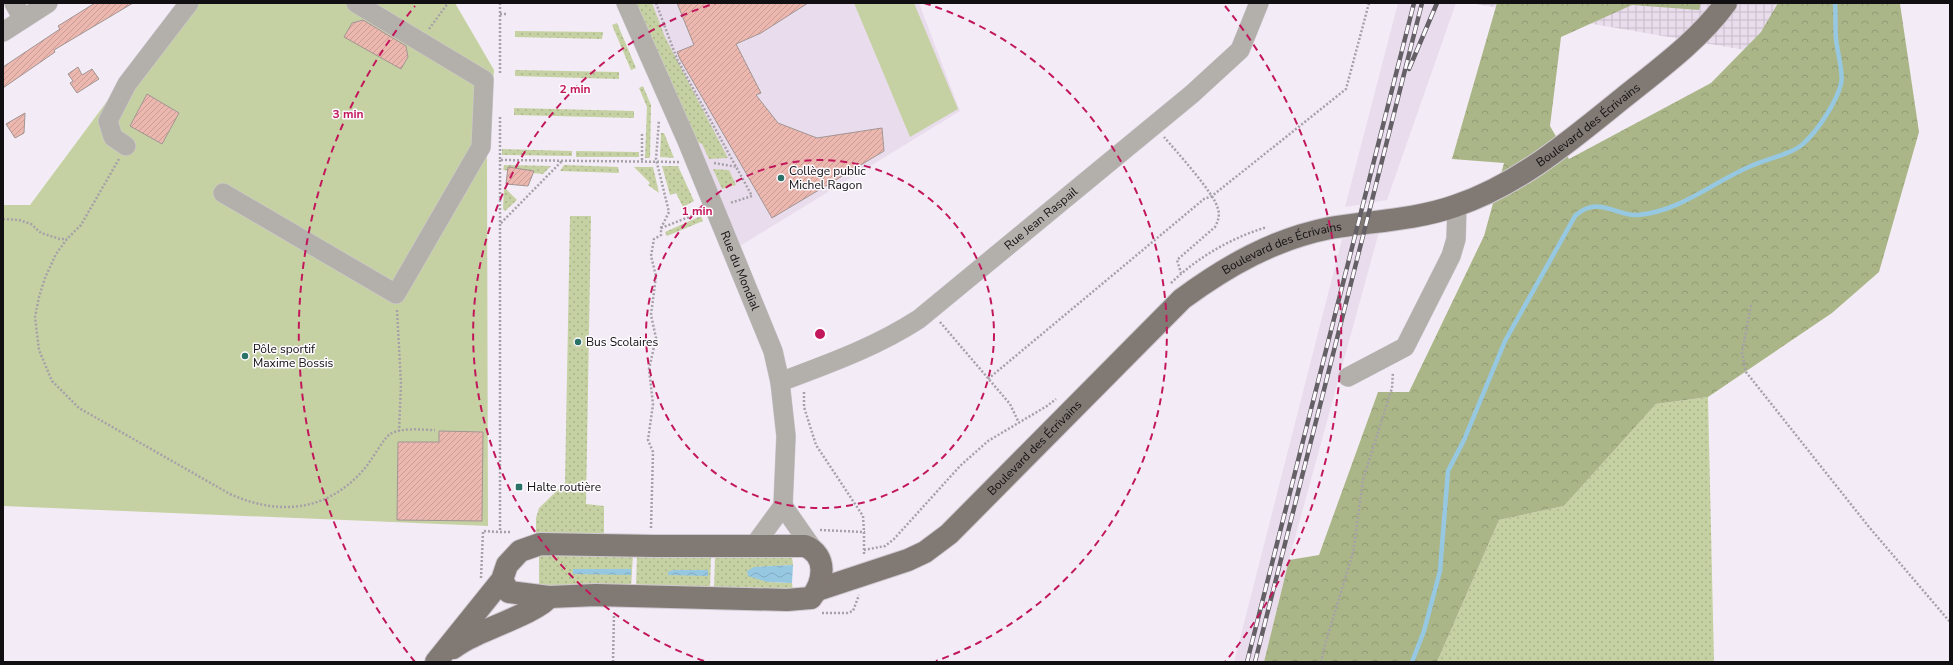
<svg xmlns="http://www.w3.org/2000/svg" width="1953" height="665" font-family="'Nunito Sans',sans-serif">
  <defs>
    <pattern id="industrial-grid" width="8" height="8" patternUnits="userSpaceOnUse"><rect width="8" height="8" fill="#e9dded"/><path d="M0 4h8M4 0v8" fill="none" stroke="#c7bcca"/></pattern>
    <pattern id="grass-dots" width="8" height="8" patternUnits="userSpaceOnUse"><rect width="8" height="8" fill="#c6d1a3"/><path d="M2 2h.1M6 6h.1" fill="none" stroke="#a9b28b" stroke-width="1.8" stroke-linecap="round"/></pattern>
    <pattern id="forest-crowns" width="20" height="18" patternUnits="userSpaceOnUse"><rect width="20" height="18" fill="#abb688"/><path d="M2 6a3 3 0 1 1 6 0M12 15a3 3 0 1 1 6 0" fill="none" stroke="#929b74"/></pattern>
    <pattern id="water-waves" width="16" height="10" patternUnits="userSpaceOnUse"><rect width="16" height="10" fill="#97c8e2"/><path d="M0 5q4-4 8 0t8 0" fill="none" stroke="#81abc1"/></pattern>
    <pattern id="building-hatch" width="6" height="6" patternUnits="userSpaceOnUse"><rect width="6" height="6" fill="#ecb7af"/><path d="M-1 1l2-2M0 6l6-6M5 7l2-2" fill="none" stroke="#c99c96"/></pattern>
  </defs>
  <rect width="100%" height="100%" fill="#f3ecf6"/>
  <g fill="#e9dded">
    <path d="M640,3H919L960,111L740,246Z"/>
    <path d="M1398,3H1456L1387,200L1345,207Z"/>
    <path d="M1379,232L1289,560L1264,662H1234L1342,239Z"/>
  </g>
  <path fill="url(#industrial-grid)" d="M1470,3H1867L1745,50Z"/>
  <g fill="url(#grass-dots)">
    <path d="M635,3H652L665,37L728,158L709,159L702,144L694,141Z"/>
    <path d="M617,23L636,68L631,70L612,25Z"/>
    <path d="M515,31L603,32L602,39L515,37Z"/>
    <path d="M515,70L619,72V79L515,76Z"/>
    <path d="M643,86L651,105L650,158H645L647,107L639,88Z"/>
    <path d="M514,108L634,111V118L514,115Z"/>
    <path d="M661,133H664L674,158L660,157Z"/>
    <path d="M502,149L572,151V156L502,155Z"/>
    <path d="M576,151L639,152V157H576Z"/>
    <path d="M504,165L551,166L543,174L503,170Z"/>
    <path d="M564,165L618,167L619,173L560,171Z"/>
    <path d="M662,166H678L694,201L683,207L676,193L670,195Z"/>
    <path d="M634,167H653L659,193L648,185L650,183Z"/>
    <path d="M713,169L729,170L736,185L722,189Z"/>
    <path d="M504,187L517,200L505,211L503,209Z"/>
    <path d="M570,216H591L586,504L604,506V539H536V518L539,508L565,483Z"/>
    <path d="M701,216L703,221L667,236L665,232Z"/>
    <path d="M1708,397L1714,662H1437L1499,520L1564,506L1656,404Z"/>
    <path d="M539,553L633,554L631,589L539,587Z"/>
    <path d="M637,554L711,556L710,589L636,588Z"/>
    <path d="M715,556H792L793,565L756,567L767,582L792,583L793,591L714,590Z"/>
  </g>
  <path fill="url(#forest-crowns)" d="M1497,3H1701L1699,10L1632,5L1561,37L1550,126L1569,159L1711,83L1761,32L1778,3H1905L1900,4L1919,132L1879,272L1832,313L1708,397L1656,404L1564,506L1499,520L1437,662H1264L1289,560L1319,555L1378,392H1409L1484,236L1504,163L1452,159Z"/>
  <g fill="#c6d1a3">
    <path d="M180,3H455L494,70L487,151L488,526L3,506V205H30Z"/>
    <path d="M854,3H914L958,109L910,137Z"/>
  </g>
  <g fill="url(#water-waves)">
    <path d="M793,565L792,583L767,582L748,576L747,571L754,567Z"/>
    <path d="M573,569H631V575L573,574Z"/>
    <path d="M673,570H708V576L668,575V572Z"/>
  </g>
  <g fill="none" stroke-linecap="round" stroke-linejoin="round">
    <path stroke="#97c8e2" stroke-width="4.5" d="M1412,662L1424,631L1440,571L1448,471L1464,440L1505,341L1575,216C1598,194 1616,217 1638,215C1681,211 1713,182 1751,166C1766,159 1793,154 1804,143C1818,130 1836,103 1841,84C1844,74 1837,51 1836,39C1835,27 1836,15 1835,3"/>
  </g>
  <g fill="url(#building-hatch)" stroke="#a29593">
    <path d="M95,3H133L54,50L55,52L3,88V67L60,29L58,26Z"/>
    <path d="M677,3H808L761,33L736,44L761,93L756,95L778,123L817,138L882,128L884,151L772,218L680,59L677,52L694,45Z"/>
    <path d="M363,20L406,46L408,57L401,69L344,37L352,23Z"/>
    <path d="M78,67L82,75L92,69L99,79L77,93L70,83L73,81L68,74Z"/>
    <path d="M147,94L179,113L162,144L130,126Z"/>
    <path d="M25,113L24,133L15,138L6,124Z"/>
    <path d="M508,167L534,171L528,186L506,184Z"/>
    <path d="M439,431L483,432L482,521L397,520L398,442H439Z"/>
  </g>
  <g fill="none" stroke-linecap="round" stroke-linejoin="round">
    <defs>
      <g id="minor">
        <path d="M14,3L23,19"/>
        <path id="s1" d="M626,3L687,141L773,351L780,382L786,436L783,506L753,547"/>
        <path d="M3,32L48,3"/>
        <path d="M126,146L113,137L108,121L127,84L189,3"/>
        <path d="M223,193L396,294L481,147L484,80L356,3"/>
        <path d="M1348,377L1405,347L1451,256L1456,239L1457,206"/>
        <path id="s2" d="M780,382C828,364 876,347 919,319L1192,94L1240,50L1259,3"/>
        <path d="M783,506L813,549"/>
      </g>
      <g id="major">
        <path id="s3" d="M817,590L908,560L925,552L949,534L1182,299C1227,266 1274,239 1330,228C1372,221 1415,220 1455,206C1519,185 1572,139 1623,98C1659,69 1699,40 1726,3"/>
        <path d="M453,648C459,644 465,640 472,637C488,628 541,610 549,597"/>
        <path d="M436,662L502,580L507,565L520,551L540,544L655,546H805C828,555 824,582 811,598L787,600L596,595L549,597L509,592L502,580"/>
      </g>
    </defs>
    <use href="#minor" stroke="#cfc9d2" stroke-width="20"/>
    <use href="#major" stroke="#cfc9d2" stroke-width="24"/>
    <g stroke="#a6a1a8" stroke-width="2.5" stroke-dasharray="2 2" stroke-linecap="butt">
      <path d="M500,3V74"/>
      <path d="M656,3L677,59L752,196L730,203"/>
      <path d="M500,14H507"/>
      <path d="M429,29L448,3"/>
      <path d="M500,117V160L679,162"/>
      <path d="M642,134V162"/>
      <path d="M1164,137C1176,151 1215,194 1218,209C1220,216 1218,221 1215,227L1177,260L1181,273"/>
      <path d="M119,159L81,225L67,239L56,254L45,278L39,297L35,317L39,350L52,381L79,408L230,494C279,516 328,512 365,468C371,461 384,438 390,434C402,427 422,430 435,430"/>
      <path d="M500,160V532H512"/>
      <path d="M714,163L738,167"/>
      <path d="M3,219L19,220L31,224L41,233L60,239H67"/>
      <path d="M501,223L562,161"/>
      <path d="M661,228L699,213"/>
      <path d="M1171,283C1198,257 1231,238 1267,227"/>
      <path d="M1751,305L1742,353L1746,372L1869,527L1950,622"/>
      <path d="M397,310L401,384L399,431"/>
      <path d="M940,322L1010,404L1019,423"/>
      <path d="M988,379L1204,199L1212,196L1346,89L1369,3"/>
      <path d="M804,392V407L816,445L863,516L864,532"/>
      <path d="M651,528L653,452L648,440L653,404L649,369L656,338L651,315L656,276L651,256L654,239L661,235V228L669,212L656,159L659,120"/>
      <path d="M820,530L864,532V556"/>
      <path d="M864,550L885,546L894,539L960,466L988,441L1047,406L1056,399"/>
      <path d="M481,578L483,531L500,532"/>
      <path d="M822,613H847L853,611L859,595"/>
      <path d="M613,662L614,613"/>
      <path d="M1321,662L1326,641L1353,553L1363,480L1392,388L1393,372"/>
    </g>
    <use href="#minor" stroke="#b3afab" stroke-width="19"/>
    <use href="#major" stroke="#817973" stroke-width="22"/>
    <defs>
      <g id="rail">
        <path d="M1409,69L1437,3"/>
        <path d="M1247,662L1414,3"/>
        <path d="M1255,662L1422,3"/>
      </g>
    </defs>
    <use href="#rail" stroke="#646066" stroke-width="4.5"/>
    <use href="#rail" stroke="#fefbff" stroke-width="3" stroke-dasharray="9" stroke-linecap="butt"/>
  </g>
  <g fill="none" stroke="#c2185b" stroke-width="2" stroke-dasharray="7 5">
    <circle cx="820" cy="334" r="174"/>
    <path d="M704 661A347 347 0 0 1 716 3M924 3A347 347 0 0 1 936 661"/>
    <path d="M415 662A521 521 0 0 1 415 6M1225 6A521 521 0 0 1 1225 662"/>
  </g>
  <g fill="#2a7168" stroke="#fefbff" stroke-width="1.5">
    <circle cx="781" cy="178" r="4"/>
    <circle cx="578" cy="342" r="4"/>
    <circle cx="245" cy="356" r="4"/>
    <rect x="515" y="483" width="8" height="8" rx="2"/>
  </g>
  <g text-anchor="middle" stroke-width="3" stroke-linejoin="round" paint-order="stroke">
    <g font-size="12" fill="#110f12" stroke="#fefbff">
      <text dy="4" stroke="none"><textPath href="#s3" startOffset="925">Boulevard des Écrivains</textPath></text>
      <text dy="4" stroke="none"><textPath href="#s2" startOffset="311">Rue Jean Raspail</textPath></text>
      <text dy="4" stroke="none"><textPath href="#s3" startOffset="589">Boulevard des Écrivains</textPath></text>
      <text dy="4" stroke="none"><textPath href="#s1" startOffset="291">Rue du Mondial</textPath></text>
      <text dy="4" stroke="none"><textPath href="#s3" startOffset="266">Boulevard des Écrivains</textPath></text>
    </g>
    <g font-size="12" fill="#110f12" stroke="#fefbff" text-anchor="start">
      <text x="789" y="175">Collège public<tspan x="789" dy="14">Michel Ragon</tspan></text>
      <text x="586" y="346">Bus Scolaires</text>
      <text x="253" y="353">Pôle sportif<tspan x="253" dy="14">Maxime Bossis</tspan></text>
      <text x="527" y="491">Halte routière</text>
    </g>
  </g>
  <circle cx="820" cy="334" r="6" fill="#c2185b" stroke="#fefbff" stroke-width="2"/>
  <g font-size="12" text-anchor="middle" font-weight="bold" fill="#c2185b" stroke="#fefbff" stroke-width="3" stroke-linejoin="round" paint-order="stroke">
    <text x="575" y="93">2 min</text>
    <text x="348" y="118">3 min</text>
    <text x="697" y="215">1 min</text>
  </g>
  <rect width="1953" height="665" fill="none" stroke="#110f12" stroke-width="8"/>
</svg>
